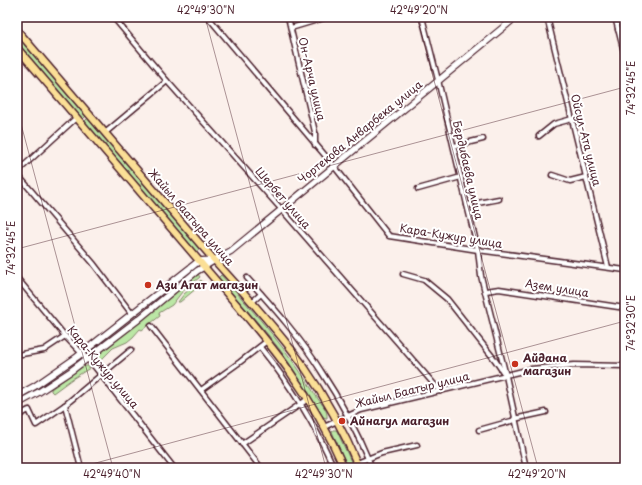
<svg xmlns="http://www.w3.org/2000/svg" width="642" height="485" font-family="'Playpen Sans',sans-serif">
  <rect width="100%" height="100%" fill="#fbf0eb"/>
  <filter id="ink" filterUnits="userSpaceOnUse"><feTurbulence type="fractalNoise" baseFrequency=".025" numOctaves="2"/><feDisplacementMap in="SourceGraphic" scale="8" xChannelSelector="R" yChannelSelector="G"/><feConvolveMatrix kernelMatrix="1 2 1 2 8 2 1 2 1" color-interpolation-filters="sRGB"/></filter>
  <g filter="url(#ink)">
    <g fill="#bbe7a5" stroke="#828368">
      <path d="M17,35L86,116L82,120L17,44Z"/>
      <path d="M88,118L200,249L195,253L84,122Z"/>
      <path d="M198,274L200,277L182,292L172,305L159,313L160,316L142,330L140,329L133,337L127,342L113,348L100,361L96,357L193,279Z"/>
      <path d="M221,275C256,314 291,354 318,399C322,404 328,411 327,418H326L323,417C309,394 296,372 280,350C261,325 239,301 218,278Z"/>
      <path d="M201,280L203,283L180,302H178L184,294Z"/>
      <path d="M86,366H88L90,368L72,379L53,393L51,391V389L82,367Z"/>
      <path d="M333,430H336L337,431L354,468H348L333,434L332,431Z"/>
    </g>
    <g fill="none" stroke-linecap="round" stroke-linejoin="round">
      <defs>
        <g id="street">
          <path d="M113,17L167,81L282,210L440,391"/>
          <path d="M208,17L334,166L389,236L478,250L625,270"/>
          <path d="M288,17L315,132V145"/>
          <path d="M422,17L438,80L467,205L478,250L481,276L506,376L526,468"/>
          <path d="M547,17L608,267"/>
          <path d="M615,17L625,56"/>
          <path d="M291,28L324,18"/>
          <path d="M618,30L625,28"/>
          <path d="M105,133L167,81"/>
          <path d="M539,136L554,124L572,119"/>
          <path d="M454,146L483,139"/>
          <path d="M17,172L76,118"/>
          <path d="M17,174L93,263L132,314"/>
          <path d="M552,175L570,181L586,177"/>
          <path d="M418,189L461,177"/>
          <path d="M467,205L499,199"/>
          <path d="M403,274L424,280L447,299L495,360L503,372"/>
          <path d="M17,278L65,336L95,367L174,468"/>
          <path d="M247,278C273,307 300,337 321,371C341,401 358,434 372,468"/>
          <path d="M486,291L499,289L625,308"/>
          <path d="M252,302L261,294"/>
          <path d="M151,326L261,468"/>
          <path d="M260,347C290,384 315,424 334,468"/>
          <path d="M22,354L44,350L65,336"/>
          <path d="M201,390L240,362L267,341"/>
          <path d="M65,405L81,468"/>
          <path d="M17,416L29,410L36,425L65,405L131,350"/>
          <path d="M514,419L546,412"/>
          <path d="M324,427L361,410L531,369L574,365L625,366"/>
          <path d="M479,430L515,420"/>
          <path d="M242,444L308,399"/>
          <path d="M357,463L382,453L417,445"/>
        </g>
        <g id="secondary">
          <path d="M17,396L35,386L77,357L199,261L212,260"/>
          <path d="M17,404L39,392L71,371L139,319L197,271L215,260L231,251L516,17"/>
        </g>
        <g id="primary">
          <path d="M17,30C78,102 140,173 201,245C235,284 271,321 301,362C324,395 344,431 359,468"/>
          <path d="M17,48L242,311C258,330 274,349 288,369C310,400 329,433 344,468"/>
        </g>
      </defs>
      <use href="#street" stroke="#4a1f2b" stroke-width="7"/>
      <use href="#secondary" stroke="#4a1f2b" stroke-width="8"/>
      <use href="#primary" stroke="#4a1f2b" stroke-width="9"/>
      <use href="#street" stroke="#fff" stroke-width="4"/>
      <use href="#secondary" stroke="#fff" stroke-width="5.5"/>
      <use href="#primary" stroke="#fbdf96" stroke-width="6"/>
    </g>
  </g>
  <path fill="none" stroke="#4a1f2b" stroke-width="1" stroke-opacity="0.45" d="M205,17L326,468M417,17L538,468M17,109L113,468M17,249L625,87M77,468L625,321"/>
  <g fill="#c8321e" stroke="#fff" stroke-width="1.5">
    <circle cx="148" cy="285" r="4"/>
    <circle cx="515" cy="364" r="4"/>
    <circle cx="342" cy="421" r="4"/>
  </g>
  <g text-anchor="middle" stroke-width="4" stroke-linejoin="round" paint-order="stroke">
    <g font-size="11" fill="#4a1f2b" stroke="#fff">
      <text transform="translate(312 79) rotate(77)" y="4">Он-Арча улица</text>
      <text transform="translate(360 132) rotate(-39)" y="4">Чортекова Анварбека улица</text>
      <text transform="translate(586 140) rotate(76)" y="4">Ойсул-Ата улица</text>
      <text transform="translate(468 170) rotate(77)" y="4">Бердибаева улица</text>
      <text transform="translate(283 198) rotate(49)" y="4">Шербет улица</text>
      <text transform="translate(191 217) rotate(49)" y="4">Жайыл баатыра улица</text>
      <text transform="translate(451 236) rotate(9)" y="4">Кара-Кужур улица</text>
      <text transform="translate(557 288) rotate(9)" y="4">Азем улица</text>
      <text transform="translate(103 367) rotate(50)" y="4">Кара-Кужур улица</text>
      <text transform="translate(412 390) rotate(-14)" y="4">Жайыл Баатыр улица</text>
    </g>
    <g font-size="11" font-weight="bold" fill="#4a1f2b" stroke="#fff" text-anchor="start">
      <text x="156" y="289">Ази Агат магазин</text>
      <text x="523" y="362">Айдана<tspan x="523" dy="13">магазин</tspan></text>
      <text x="350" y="425">Айнагул магазин</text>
    </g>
  </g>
  <rect width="642" height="485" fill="none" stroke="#fff" stroke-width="44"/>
  <rect x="22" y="22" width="598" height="441" fill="none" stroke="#4a1f2b" stroke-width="1.5"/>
  <g font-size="10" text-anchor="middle" fill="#4a1f2b">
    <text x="206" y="14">42°49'30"N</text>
    <text x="419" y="14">42°49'20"N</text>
    <text transform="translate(631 88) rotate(-90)" y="4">74°32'45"E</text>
    <text transform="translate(11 248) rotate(-90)" y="4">74°32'45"E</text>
    <text transform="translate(631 323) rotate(-90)" y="4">74°32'30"E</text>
    <text x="112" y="478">42°49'40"N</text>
    <text x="324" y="478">42°49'30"N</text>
    <text x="537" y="478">42°49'20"N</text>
  </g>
</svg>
